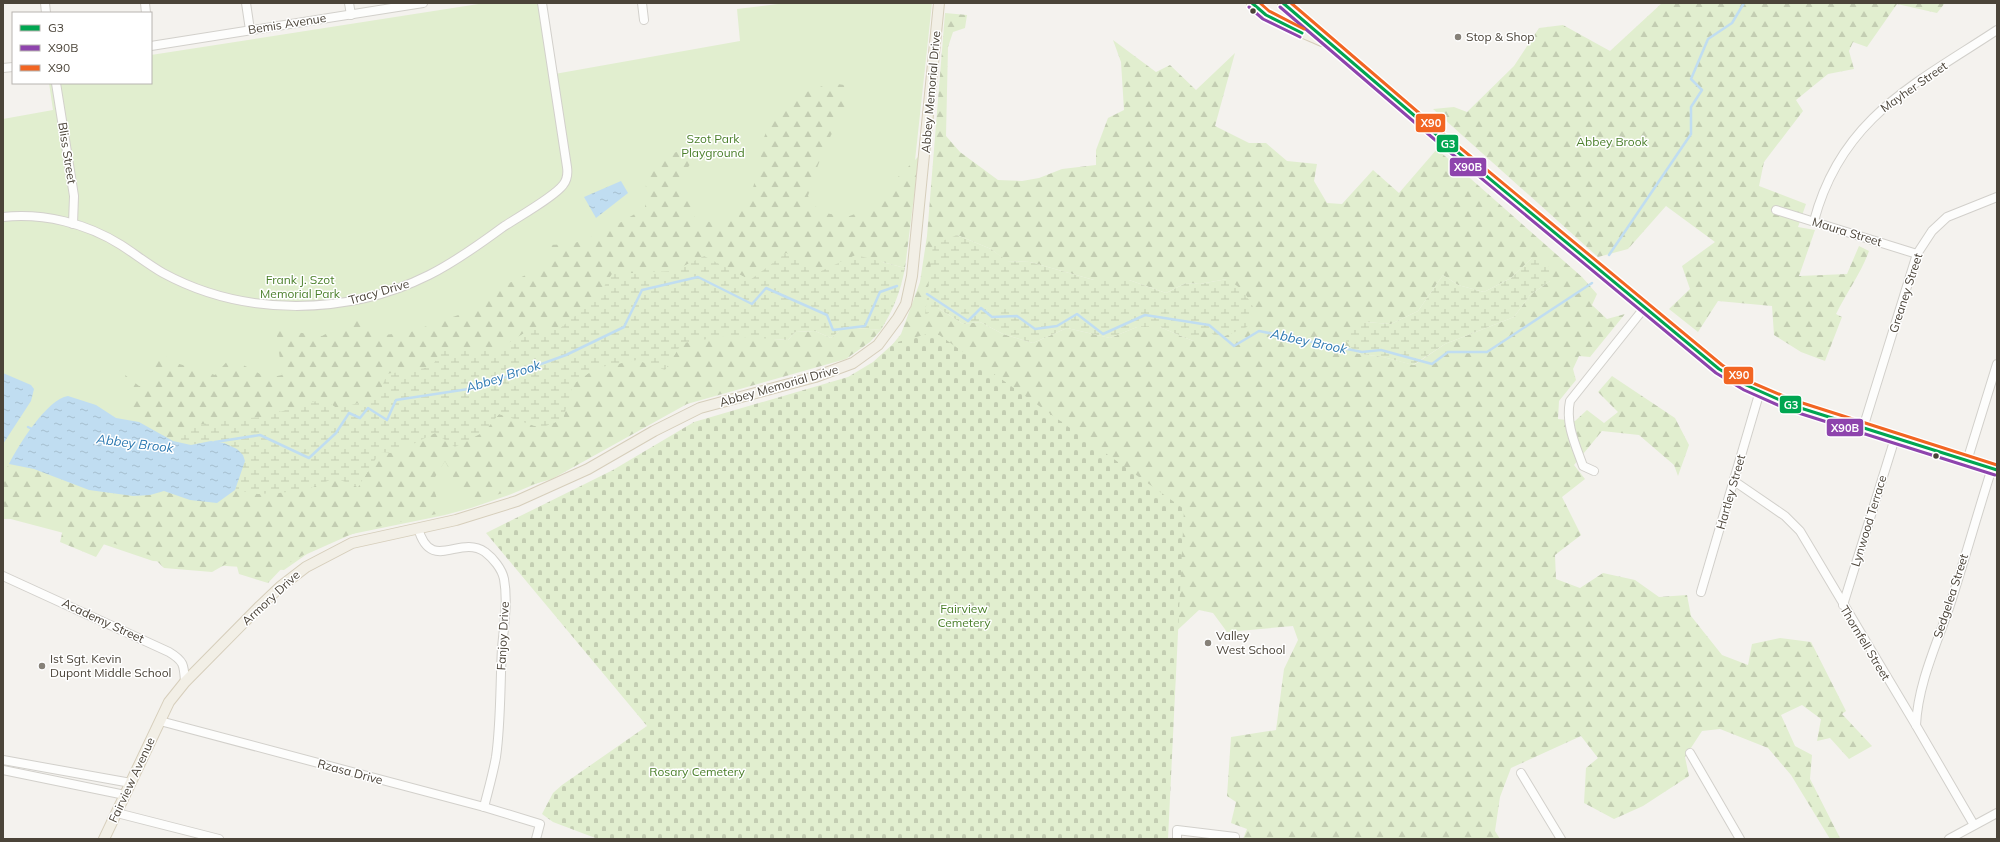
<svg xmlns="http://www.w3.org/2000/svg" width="2000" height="842" font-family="Mulish,sans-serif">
  <defs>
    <pattern id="forest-firs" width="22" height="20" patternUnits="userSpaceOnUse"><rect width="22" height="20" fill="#e1eecf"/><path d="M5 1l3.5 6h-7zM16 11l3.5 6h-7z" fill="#c3cdb2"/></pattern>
    <pattern id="wetland-marsh" width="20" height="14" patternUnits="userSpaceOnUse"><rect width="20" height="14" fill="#e1eecf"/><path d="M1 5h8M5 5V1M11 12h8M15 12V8" fill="none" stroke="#c3cdb2"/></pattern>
    <pattern id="cemetery-stones" width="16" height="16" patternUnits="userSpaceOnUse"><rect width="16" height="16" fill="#e1eecf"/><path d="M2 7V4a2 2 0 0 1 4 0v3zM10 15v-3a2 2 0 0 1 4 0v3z" fill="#c3cdb2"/></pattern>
    <pattern id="water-ripples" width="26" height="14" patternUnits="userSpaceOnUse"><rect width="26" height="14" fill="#c0ddf1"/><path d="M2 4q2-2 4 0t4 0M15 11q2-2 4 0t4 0" fill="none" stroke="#a6bfcf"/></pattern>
  </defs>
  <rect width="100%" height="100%" fill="#f4f2ee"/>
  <path fill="#e1eecf" d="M485,3H538L549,75L740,41L737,9L786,3H932L906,244L685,402L557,475L509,495L471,508L445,515L352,534L307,554L284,570L153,561L94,541L3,517V119L53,110L49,83H151V55Z"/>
  <g fill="url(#forest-firs)" fill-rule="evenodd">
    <path d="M1662,3H1945L1937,13L1897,4L1867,47L1853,42L1849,51L1854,69L1828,74L1796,100L1803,111L1764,162L1759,186L1806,204L1798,227L1815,230L1799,276L1847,274L1859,246L1869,251C1861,273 1847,292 1836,314L1842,317L1825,361L1801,352L1774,335L1772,306L1718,301L1698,332L1669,309L1690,289L1682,266L1715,242L1666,206L1628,249L1598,257L1433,109L1454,107L1467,112L1514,66L1539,28L1563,25L1610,51Z"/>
    <path d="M945,13L967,15L965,28L953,32L948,47L946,136L960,152L998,180L1022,181L1039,178L1062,169L1096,165V150L1108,118L1124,110L1121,62L1113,40L1156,72L1170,65L1196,90L1235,53L1215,126L1249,143H1266L1287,161L1317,164L1314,181L1327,203L1342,204L1373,170L1399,193L1437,149L1582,277L1597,294L1592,305L1607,319L1625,314L1590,357L1579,356L1573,369L1576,380L1559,401L1558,419L1575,421L1587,410L1604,423L1618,412L1598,392L1612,376L1675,418L1689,445L1678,476L1674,465L1639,435L1602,431L1574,465L1585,479L1562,497L1581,535L1555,555L1556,579L1580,588L1603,573L1635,580L1659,597L1687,595L1691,616L1722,655L1748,665L1752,644L1780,638L1811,642L1846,711L1842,714L1872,746L1849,759L1830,738L1817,741L1821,719L1802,705L1781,715L1795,746L1812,755L1810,779L1840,838L1830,839L1791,775L1768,748L1720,729L1702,731L1685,757L1689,776L1643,806L1614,819L1584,803L1586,768L1598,758L1581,736L1511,768L1500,797L1495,831L1500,839H1243L1247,829L1231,823L1236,802L1227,796L1231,737L1276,730L1284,669L1298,640L1293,626L1227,632L1213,613L1199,610L1169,638L884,355L901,334L920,282L927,236ZM957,235L991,249L1006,261L1030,262L1094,280H1129L1166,293L1186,283L1200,284L1227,279L1193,341L1160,327H1137L1110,338L1067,328L1033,343L1003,334L980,322L963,324L938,308ZM1532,258L1550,281L1530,295L1514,317L1445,344L1414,365L1383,357L1355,353L1365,322L1391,324L1418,311L1443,275L1458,285L1484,292L1511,278Z"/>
    <path d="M831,83L844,85L850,102C831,131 817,163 808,196L820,212L847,217L878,205L892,183L919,156L905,268L856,255L821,271L786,253L750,280L704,256L674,271L612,274L597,298L559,329L529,330L498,350L443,351L431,367L387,374L378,397L338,409L323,399L263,417L225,420L187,427L173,441L139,422L135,414L125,375L139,386L156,385L148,360L164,355L173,362L215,375L230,358L268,378L282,375L276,329L322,336L357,317L384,335L410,332L467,312L507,284L555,261L548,245L572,244L604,232L645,208L646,183L662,157L688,148L692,162L673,187L688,199L697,222L737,221L742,206L752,191L760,164L763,140L773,115L803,93Z"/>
    <path d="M844,327L881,330L870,342L846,359L687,404L552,479L471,502L459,488L445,461L432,482L441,513L364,530L324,544L285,565L268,583L239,574L235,559L212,572L164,568L152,556L106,541L96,557L60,542L64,525L42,518L3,519V475L9,464L34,469L89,490L150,495L164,491L190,500L222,501L235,490L259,494L303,491L335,477L358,487L380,452L395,453L435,433L484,432L499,414L541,428L563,419L573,384L596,368L637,360L665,370L682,343L728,336L788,340L795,332L815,331L831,338Z"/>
  </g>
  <g fill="url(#wetland-marsh)">
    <path d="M957,235L991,249L1007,261L1030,262L1094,280H1129L1166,293L1186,283L1200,284L1227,279L1243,290L1255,310L1247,327L1218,339L1206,328L1193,341L1160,327H1137L1110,338L1067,328L1033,343L1003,334L980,322L963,324L938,308L925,315L933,245Z"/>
    <path d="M786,253L821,271L856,255L905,268C900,293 894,308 881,330L844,327L831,338L815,331L795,332L788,340L727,336L682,343L665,370L637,360L596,368L573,384L563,419L541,428L499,414L484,432L455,447L435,433L395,453L380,452L358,487L335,478L303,491L259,494L235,490L245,461L211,441L191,445L173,441L187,427L225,420L263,417L323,399L338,409L378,397L387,374L431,367L443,351L498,350L529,330L559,329L597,298L612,274L674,271L704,256L750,280Z"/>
    <path d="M1532,258L1548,260L1550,281L1530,295L1514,317L1445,344L1413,365L1383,357L1355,353L1346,341L1350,333L1365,322L1391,324L1418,311L1443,275L1458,285L1484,292L1511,278Z"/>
  </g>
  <path fill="url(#cemetery-stones)" d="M935,332L1184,509L1168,839H598L553,822L542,814L553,793L562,785L647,726L486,533L613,470L694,422L848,377L873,362L894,343Z"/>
  <g fill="url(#water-ripples)">
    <path d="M621,181L628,193L596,218L584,197Z"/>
    <path d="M3,373L31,385L34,389L31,401L3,444Z"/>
    <path d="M68,396L96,405L116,418L139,422L173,441L191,445L211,441L224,443L237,449L243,455L245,461L235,490L217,503L190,500L164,491L150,495L133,496L89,490L34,469L9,464C18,446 47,399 68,396Z"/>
  </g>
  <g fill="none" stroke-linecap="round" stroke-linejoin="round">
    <g stroke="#c0ddf1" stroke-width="2.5">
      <path d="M1609,255L1691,134V107L1702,90L1691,79L1708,39L1732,23L1744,3"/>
      <path d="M927,294L968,321L981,308L992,317L1017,316L1035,329L1057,326L1077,314L1103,334L1145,315L1209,325L1234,346L1259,331L1362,352L1381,350L1432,364L1448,352H1487L1592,283"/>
      <path d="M28,427L34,430"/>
      <path d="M215,442L260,435L309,458L336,433L349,413L360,418L368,408L387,420L396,400L475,388L566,355L624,327L642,290L698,277L752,304L766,288L827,315L833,330L865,326L880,292L897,286"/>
    </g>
    <defs>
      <g id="minor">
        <path d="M45,3L46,13"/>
        <path d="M145,3L146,13"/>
        <path d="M246,3L250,30"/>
        <path d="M349,3L351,15"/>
        <path d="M642,3L644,20"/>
        <path d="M151,46L423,3"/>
        <path d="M3,68L13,67"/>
        <path d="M56,83L74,196L73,224"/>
        <path d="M1776,210L1917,254"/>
        <path d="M3,217C44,213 86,223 121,245C135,254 149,265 163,273C244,317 347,316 429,275C455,262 480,244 503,227C518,217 554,197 563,185C567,180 568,174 567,167L542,3"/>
        <path d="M1814,221C1841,118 1915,84 1997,30"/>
        <path d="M1863,428L1917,254L1932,231L1947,217L1997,197"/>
        <path d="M1967,461L1997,364"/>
        <path d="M1594,471L1583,466C1576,446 1565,424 1570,401L1645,307"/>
        <path d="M1734,481L1785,516L1800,531L1914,722L1974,825"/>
        <path d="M418,528C431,574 459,534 485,552C493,558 502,569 504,579C508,601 504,626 502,648C500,684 501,722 496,757C493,774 488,791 484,807"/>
        <path d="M3,576L169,652C184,661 184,665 185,682"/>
        <path d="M1701,592L1760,391"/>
        <path d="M1843,605L1895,438"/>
        <path d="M160,721L484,807L540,824L536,839"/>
        <path d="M1916,725C1918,684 1936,646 1949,608C1964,562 1977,515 1992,468"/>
        <path d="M1690,753L1740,839"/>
        <path d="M3,760L131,783"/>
        <path d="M3,770L125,795"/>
        <path d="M1521,773L1561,839"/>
        <path d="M117,813L219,839"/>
        <path d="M1177,839V830L1235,837"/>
        <path d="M1949,839L1997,813"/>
      </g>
      <g id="major">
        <path d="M1252,3C1273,21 1297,30 1322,41"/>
        <path d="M1283,3L1437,135L1719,369L1746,385L1791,405L1997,470"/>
        <path d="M104,839L169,702L185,682L260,606L280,587L306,567L352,543L456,520L517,501L588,469L654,431L700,408L815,377L853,363L878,345L898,318L906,304L912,276L939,3"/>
      </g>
    </defs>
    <use href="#minor" stroke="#d2d0cb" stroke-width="10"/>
    <use href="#major" stroke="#d6cebb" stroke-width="12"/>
    <use href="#minor" stroke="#fdfdfc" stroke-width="8"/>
    <use href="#major" stroke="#f2efe6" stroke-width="10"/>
    <defs>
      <g id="bus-1">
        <path d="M1252,3L1266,15L1302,33"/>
        <path d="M1283,3L1437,135L1719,369L1746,385L1791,405L1997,470"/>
      </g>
      <g id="bus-2">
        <path d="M1249,7L1263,19L1300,37"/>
        <path d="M1280,7L1434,139L1716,373L1744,390L1789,410L1995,475"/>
      </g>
      <g id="bus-3">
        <path d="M1260,3L1269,11L1304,29"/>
        <path d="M1291,3L1440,131L1722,365L1748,381L1793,400L1997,465"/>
      </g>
    </defs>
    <use href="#bus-1" stroke="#fff" stroke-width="6"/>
    <use href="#bus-2" stroke="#fff" stroke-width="6"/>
    <use href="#bus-3" stroke="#fff" stroke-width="6"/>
    <use href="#bus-1" stroke="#00a651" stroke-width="3"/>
    <use href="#bus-2" stroke="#8e44ad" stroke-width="3"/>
    <use href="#bus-3" stroke="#f26522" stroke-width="3"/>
  </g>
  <g fill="#4b4439" stroke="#fff" stroke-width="1.5">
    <circle cx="1253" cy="11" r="3.5"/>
    <circle cx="1936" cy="456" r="3.5"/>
  </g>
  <g fill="#868178" stroke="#fff" stroke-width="1.5">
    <circle cx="1458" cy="37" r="4"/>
    <circle cx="1208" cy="643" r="4"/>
    <circle cx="42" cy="666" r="4"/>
  </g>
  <g text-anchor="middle" stroke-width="3" stroke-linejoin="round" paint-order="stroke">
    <g font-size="12" fill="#4b4439" stroke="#fff">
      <text transform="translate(287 24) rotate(-9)" y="4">Bemis Avenue</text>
      <text transform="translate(1914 87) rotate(-35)" y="4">Mayher Street</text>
      <text transform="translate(931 92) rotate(-85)" y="4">Abbey Memorial Drive</text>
      <text transform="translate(67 153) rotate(81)" y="4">Bliss Street</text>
      <text transform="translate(1847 232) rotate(17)" y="4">Maura Street</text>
      <text transform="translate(379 292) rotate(-16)" y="4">Tracy Drive</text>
      <text transform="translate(1906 293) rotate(-72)" y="4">Greaney Street</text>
      <text transform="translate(779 386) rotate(-16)" y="4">Abbey Memorial Drive</text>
      <text transform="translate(1731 492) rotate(-74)" y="4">Hartley Street</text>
      <text transform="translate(1869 521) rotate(-73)" y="4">Lynwood Terrace</text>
      <text transform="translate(1951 596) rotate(-72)" y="4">Sedgelea Street</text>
      <text transform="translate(271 598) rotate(-43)" y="4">Armory Drive</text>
      <text transform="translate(103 621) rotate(25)" y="4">Academy Street</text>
      <text transform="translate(503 636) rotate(-87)" y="4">Fanjoy Drive</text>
      <text transform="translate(1865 643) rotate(59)" y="4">Thornfell Street</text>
      <text transform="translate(350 772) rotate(15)" y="4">Rzasa Drive</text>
      <text transform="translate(132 780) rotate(-65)" y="4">Fairview Avenue</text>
    </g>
    <g font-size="12" fill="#4b4439" stroke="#fff" text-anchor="start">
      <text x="1466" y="41">Stop &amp; Shop</text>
      <text x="1216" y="640">Valley<tspan x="1216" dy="14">West School</tspan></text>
      <text x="50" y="663">Ist Sgt. Kevin<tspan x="50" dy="14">Dupont Middle School</tspan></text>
    </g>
    <g font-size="12" fill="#4a7f2a" stroke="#fff">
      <text x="713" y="143">Szot Park<tspan x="713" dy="14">Playground</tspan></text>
      <text x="1612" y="146">Abbey Brook</text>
      <text x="300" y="284">Frank J. Szot<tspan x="300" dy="14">Memorial Park</tspan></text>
      <text x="964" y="613">Fairview<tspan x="964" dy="14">Cemetery</tspan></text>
      <text x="697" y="776">Rosary Cemetery</text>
    </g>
    <g font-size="13" font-style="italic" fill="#2e7ab2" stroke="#fff">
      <text transform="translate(1309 341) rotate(12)" y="5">Abbey Brook</text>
      <text transform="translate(503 376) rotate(-18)" y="5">Abbey Brook</text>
      <text transform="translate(135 443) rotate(7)" y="5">Abbey Brook</text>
    </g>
  </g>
  <g stroke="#fff" stroke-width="1.5">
    <rect x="1415" y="113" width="31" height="20" rx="4" fill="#f26522"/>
    <rect x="1436" y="134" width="23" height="19" rx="4" fill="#00a651"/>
    <rect x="1449" y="157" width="38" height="20" rx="4" fill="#8e44ad"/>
    <rect x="1723" y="366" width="31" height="19" rx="4" fill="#f26522"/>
    <rect x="1779" y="395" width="23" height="19" rx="4" fill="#00a651"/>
    <rect x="1826" y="418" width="38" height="19" rx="4" fill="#8e44ad"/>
  </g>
  <g font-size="11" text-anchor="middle" font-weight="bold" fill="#fff">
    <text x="1431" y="127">X90</text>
    <text x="1448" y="148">G3</text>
    <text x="1468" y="171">X90B</text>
    <text x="1739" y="379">X90</text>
    <text x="1791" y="409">G3</text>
    <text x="1845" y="432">X90B</text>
  </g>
  <rect width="2000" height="842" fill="none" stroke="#4b4439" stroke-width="8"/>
  <rect x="12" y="12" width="140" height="72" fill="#ffffff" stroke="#b7b4b0"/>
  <rect x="20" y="25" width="20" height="6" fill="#00a651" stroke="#b7b4b0"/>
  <text x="48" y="32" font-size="12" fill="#4b4439">G3</text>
  <rect x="20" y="45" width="20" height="6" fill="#8e44ad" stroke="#b7b4b0"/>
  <text x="48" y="52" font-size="12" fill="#4b4439">X90B</text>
  <rect x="20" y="65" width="20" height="6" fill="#f26522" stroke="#b7b4b0"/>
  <text x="48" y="72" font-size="12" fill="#4b4439">X90</text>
</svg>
